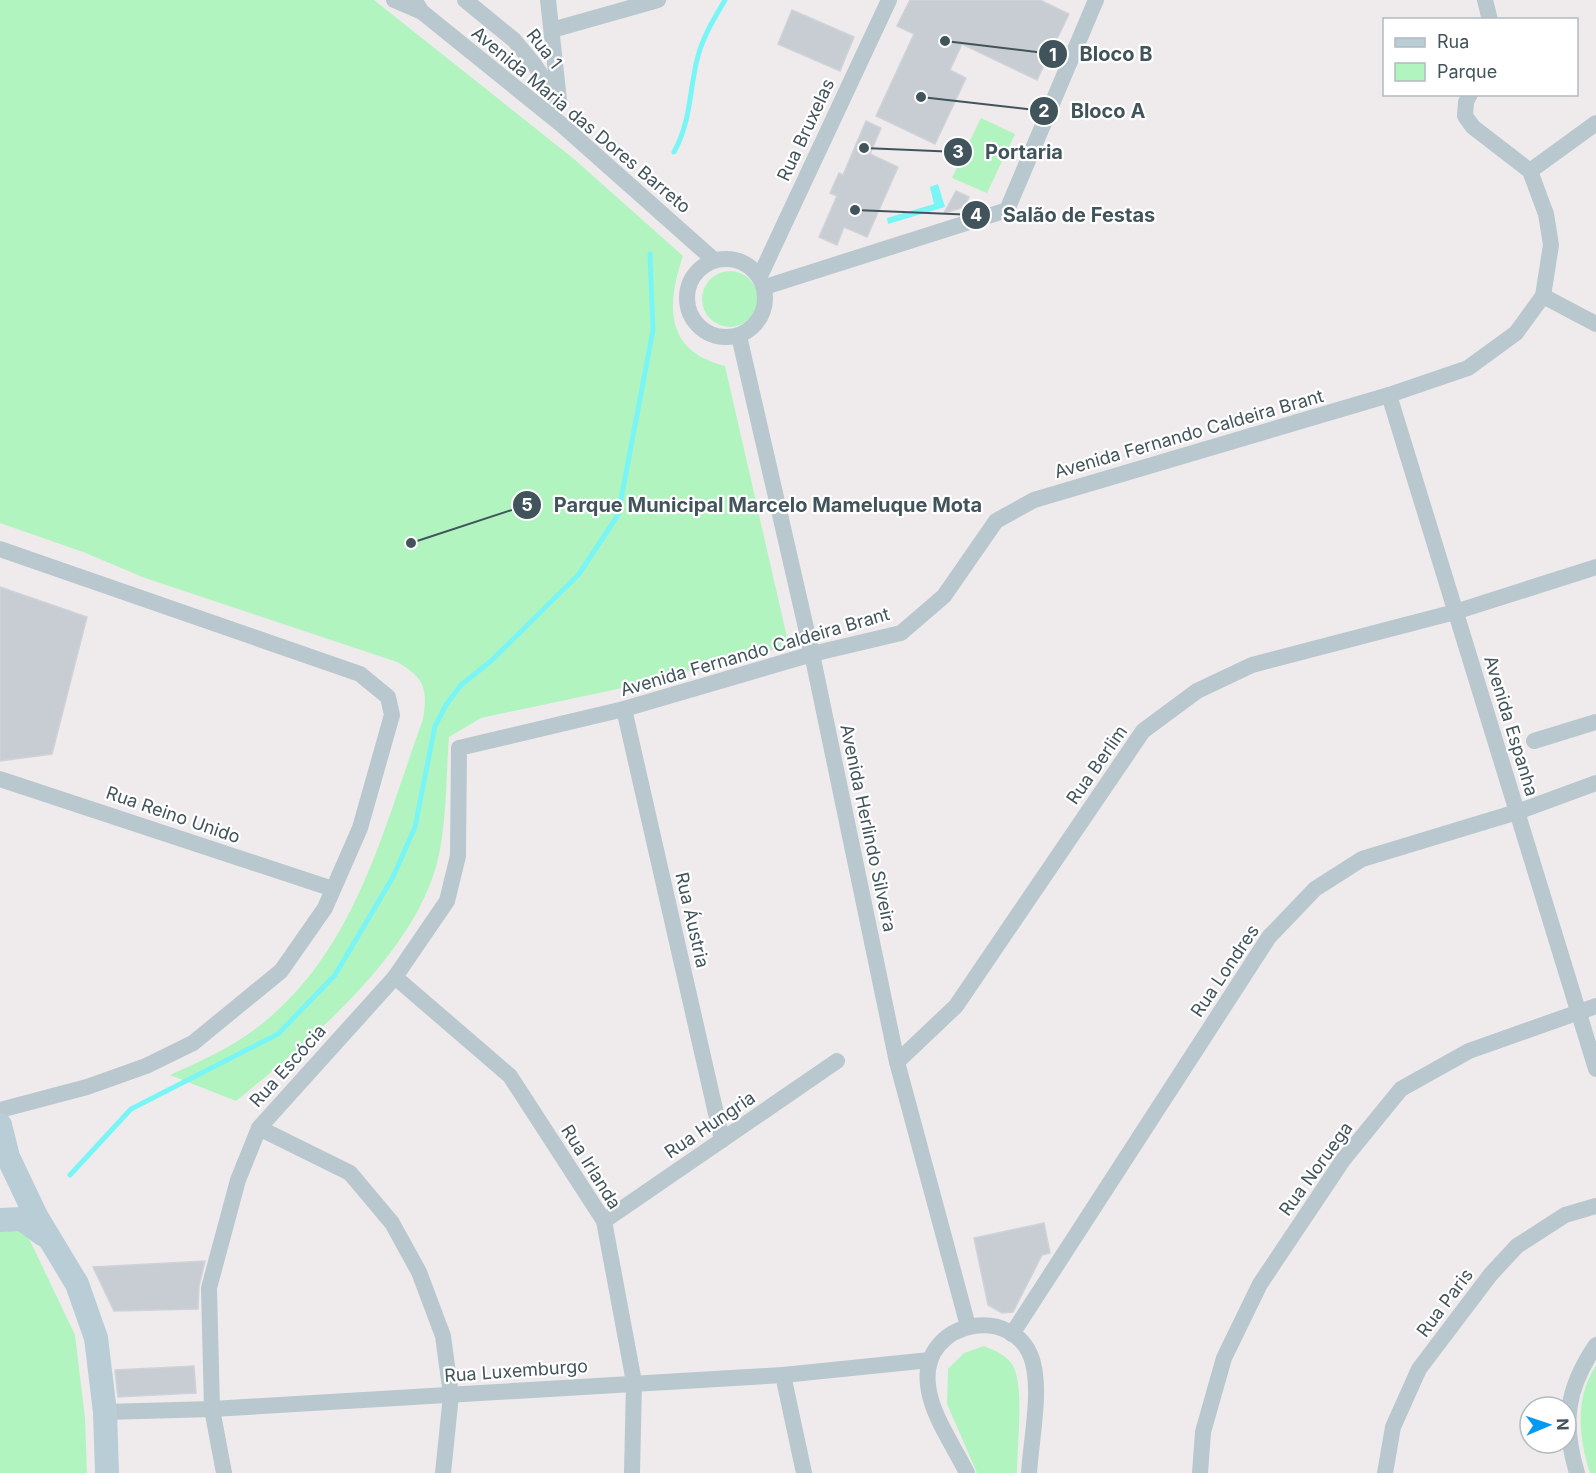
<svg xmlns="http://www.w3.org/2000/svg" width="1596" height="1473" font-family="Inter,sans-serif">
  <rect width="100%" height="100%" fill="#efebec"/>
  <g fill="#b2f4bf">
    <path d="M0,0H374L574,159L683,256C666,306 665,351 725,366L789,646L613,690L481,718L449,737C446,776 447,816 439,855C418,952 310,1041 236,1101L170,1075C199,1062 228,1049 254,1030C355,955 382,832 423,719C428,689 425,678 397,662L145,578L83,552L0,523Z"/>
    <path d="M981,118L1015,134L987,193L952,178Z"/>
    <circle cx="730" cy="299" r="28"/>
    <path d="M0,1229L26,1232L75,1335L85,1418L87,1473H0Z"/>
    <path d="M984,1346C996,1351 1009,1356 1014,1368C1024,1389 1017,1448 1017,1473H977L947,1404L948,1369L964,1353Z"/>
    <path d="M1596,1366V1473H1590C1579,1440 1574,1397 1596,1366Z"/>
  </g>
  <path fill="#7af5f6" d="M938,184L945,207L888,224L887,218L934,204L930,187Z"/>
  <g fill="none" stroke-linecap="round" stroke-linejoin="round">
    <g stroke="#7af5f6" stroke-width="5">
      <path d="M674,152C691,121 689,93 697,60C702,38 714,19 725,0"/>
      <path d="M70,1175L131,1109L278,1034L335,975L393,877L415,827L435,726L446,705L461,685L491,661L579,574L618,515L653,330L650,254"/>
    </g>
  </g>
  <g fill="#c7cdd2" stroke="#cfd3d9" stroke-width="1.5">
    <path d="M910,0H1040L1069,14L1037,80L962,44L950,70L966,78L935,144L876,116L914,34L897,26Z"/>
    <path d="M792,10L854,37L840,71L778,44Z"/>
    <path d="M866,121L881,128L870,154L898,167L867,237L844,227L837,245L819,237L837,196L830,193L839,173L843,175Z"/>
    <path d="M956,191L969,197L965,207L944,213Z"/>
    <path d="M0,587L87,617L52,754L0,761Z"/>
    <path d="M1044,1223L1050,1253L1042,1255L1013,1312L1002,1313L988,1305L974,1238Z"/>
    <path d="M205,1261L199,1286L198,1309L114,1311L93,1267Z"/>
    <path d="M194,1366L196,1393L118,1397L115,1370Z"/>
  </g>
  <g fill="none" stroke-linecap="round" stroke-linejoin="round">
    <g stroke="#b8c8ce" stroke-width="16">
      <path d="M394,0L422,12"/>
      <path d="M414,0L422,12L562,125L714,260"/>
      <path d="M465,0L514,40L534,64L560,104"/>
      <path d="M548,0L559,100"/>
      <path d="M1485,0L1490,20"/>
      <path d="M552,30L658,0"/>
      <path d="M1530,171L1596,123"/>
      <circle cx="726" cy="298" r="39"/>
      <path d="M760,276L889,0"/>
      <path d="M765,287L1007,210L1096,0"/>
      <path d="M1543,296L1596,324"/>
      <path d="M739,336L812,654L897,1062L968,1326"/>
      <path d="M1389,395L1596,1069"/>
      <path d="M0,549L360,674L388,697L392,715L360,828L325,908L281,971L193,1043L146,1066L87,1087L0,1110"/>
      <path d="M624,709L722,1140"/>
      <path d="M1534,741L1596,722"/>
      <path d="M0,779L333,889"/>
      <path d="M395,977L510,1076L604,1221L634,1382L632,1473"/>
      <path d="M897,1062L956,1006L1143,731L1197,691L1252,665L1455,612L1596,567"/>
      <path d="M259,1128L350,1173L392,1223L419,1272L443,1336L451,1395L443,1473"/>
      <path d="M604,1221L837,1061"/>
      <path d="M1012,1334L1269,937L1315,889L1362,859L1517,812L1596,783"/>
      <path d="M783,1375L804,1473"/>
      <path d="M105,1412L212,1409L783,1375L930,1360"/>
      <path d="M224,1473L212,1409L209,1288L238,1180L259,1128L395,977L447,901L458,856L459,748L624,709L812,654L901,633L944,596L996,521L1034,500L1389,395L1468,368L1516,333L1543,296L1551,245L1546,214L1530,171L1473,127L1465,116L1466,102L1470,94"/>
      <path d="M967,1473C954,1446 931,1415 928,1385C920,1318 1018,1303 1033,1363C1041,1394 1031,1440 1029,1473"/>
      <path d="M1200,1473L1203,1432L1224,1358L1260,1284L1343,1160L1401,1089L1469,1051L1596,1006"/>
      <path d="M1385,1473L1393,1427L1419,1369L1491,1274L1517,1246L1565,1215L1596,1206"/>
      <path d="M1577,1473C1562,1423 1566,1389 1596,1345"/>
    </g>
    <g stroke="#b9cdd6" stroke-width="24">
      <path d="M0,1125L8,1157L36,1216L77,1284L96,1338L105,1412L107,1473"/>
      <path d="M0,1220L22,1219L44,1235"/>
    </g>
  </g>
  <g text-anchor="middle" stroke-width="4.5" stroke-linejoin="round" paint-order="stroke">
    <g font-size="18" fill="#42545b" stroke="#fff">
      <text transform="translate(544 49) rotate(52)" y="6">Rua 1</text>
      <text transform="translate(581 120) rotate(40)" y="6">Avenida Maria das Dores Barreto</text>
      <text transform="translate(806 130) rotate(-65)" y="6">Rua Bruxelas</text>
      <text transform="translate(1189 434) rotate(-16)" y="6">Avenida Fernando Caldeira Brant</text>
      <text transform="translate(755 652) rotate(-16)" y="6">Avenida Fernando Caldeira Brant</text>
      <text transform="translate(1511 726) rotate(73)" y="6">Avenida Espanha</text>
      <text transform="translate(1097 765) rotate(-55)" y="6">Rua Berlim</text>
      <text transform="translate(173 815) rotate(19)" y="6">Rua Reino Unido</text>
      <text transform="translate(868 828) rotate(78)" y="6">Avenida Herlindo Silveira</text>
      <text transform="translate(692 920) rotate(77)" y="6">Rua Áustria</text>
      <text transform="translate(1225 971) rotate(-56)" y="6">Rua Londres</text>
      <text transform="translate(288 1066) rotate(-48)" y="6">Rua Escócia</text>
      <text transform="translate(710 1125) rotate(-34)" y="6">Rua Hungria</text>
      <text transform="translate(591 1167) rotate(58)" y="6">Rua Irlanda</text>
      <text transform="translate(1316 1169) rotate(-54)" y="6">Rua Noruega</text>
      <text transform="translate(1445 1303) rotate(-53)" y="6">Rua Paris</text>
      <text transform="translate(516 1371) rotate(-4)" y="6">Rua Luxemburgo</text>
    </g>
  </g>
  <path fill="none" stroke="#42545b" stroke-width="2" d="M945 41L1053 54M921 97L1044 111M864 148L958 152M855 210L976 215M411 543L527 505"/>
  <g fill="#42545b" stroke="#fff" stroke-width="2">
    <circle cx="945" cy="41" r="6"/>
    <circle cx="921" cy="97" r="6"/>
    <circle cx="864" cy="148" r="6"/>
    <circle cx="855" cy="210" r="6"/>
    <circle cx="411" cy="543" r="6"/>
    <circle cx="1053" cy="54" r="15"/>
    <circle cx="1044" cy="111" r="15"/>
    <circle cx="958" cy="152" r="15"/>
    <circle cx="976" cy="215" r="15"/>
    <circle cx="527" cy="505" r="15"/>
  </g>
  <g font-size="18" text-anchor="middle" font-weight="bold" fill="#fff">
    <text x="1053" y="61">1</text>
    <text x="1044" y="117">2</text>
    <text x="958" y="158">3</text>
    <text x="976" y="221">4</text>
    <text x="527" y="511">5</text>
  </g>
  <g font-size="20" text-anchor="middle" font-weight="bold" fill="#42545b" stroke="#fff" stroke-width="4.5" stroke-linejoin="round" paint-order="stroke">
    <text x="1116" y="61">Bloco B</text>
    <text x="1108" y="118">Bloco A</text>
    <text x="1024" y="159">Portaria</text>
    <text x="1079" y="222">Salão de Festas</text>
    <text x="768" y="512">Parque Municipal Marcelo Mameluque Mota</text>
  </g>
  <rect x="1383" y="18" width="195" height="78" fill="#ffffff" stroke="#b3bbbd" stroke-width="1.5"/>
  <rect x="1395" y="38" width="30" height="9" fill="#b9cdd6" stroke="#b3bbbd" stroke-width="1.5"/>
  <text x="1437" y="48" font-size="18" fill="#42545b">Rua</text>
  <rect x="1395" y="63" width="30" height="18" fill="#b2f4bf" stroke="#b3bbbd" stroke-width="1.5"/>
  <text x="1437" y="78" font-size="18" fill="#42545b">Parque</text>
  <g transform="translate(1548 1425) rotate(88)"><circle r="28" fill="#ffffff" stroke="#b3bbbd" stroke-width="1.5"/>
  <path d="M0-4.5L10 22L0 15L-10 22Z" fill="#029af2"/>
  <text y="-9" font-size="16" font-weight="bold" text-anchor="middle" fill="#42545b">N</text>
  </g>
</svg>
